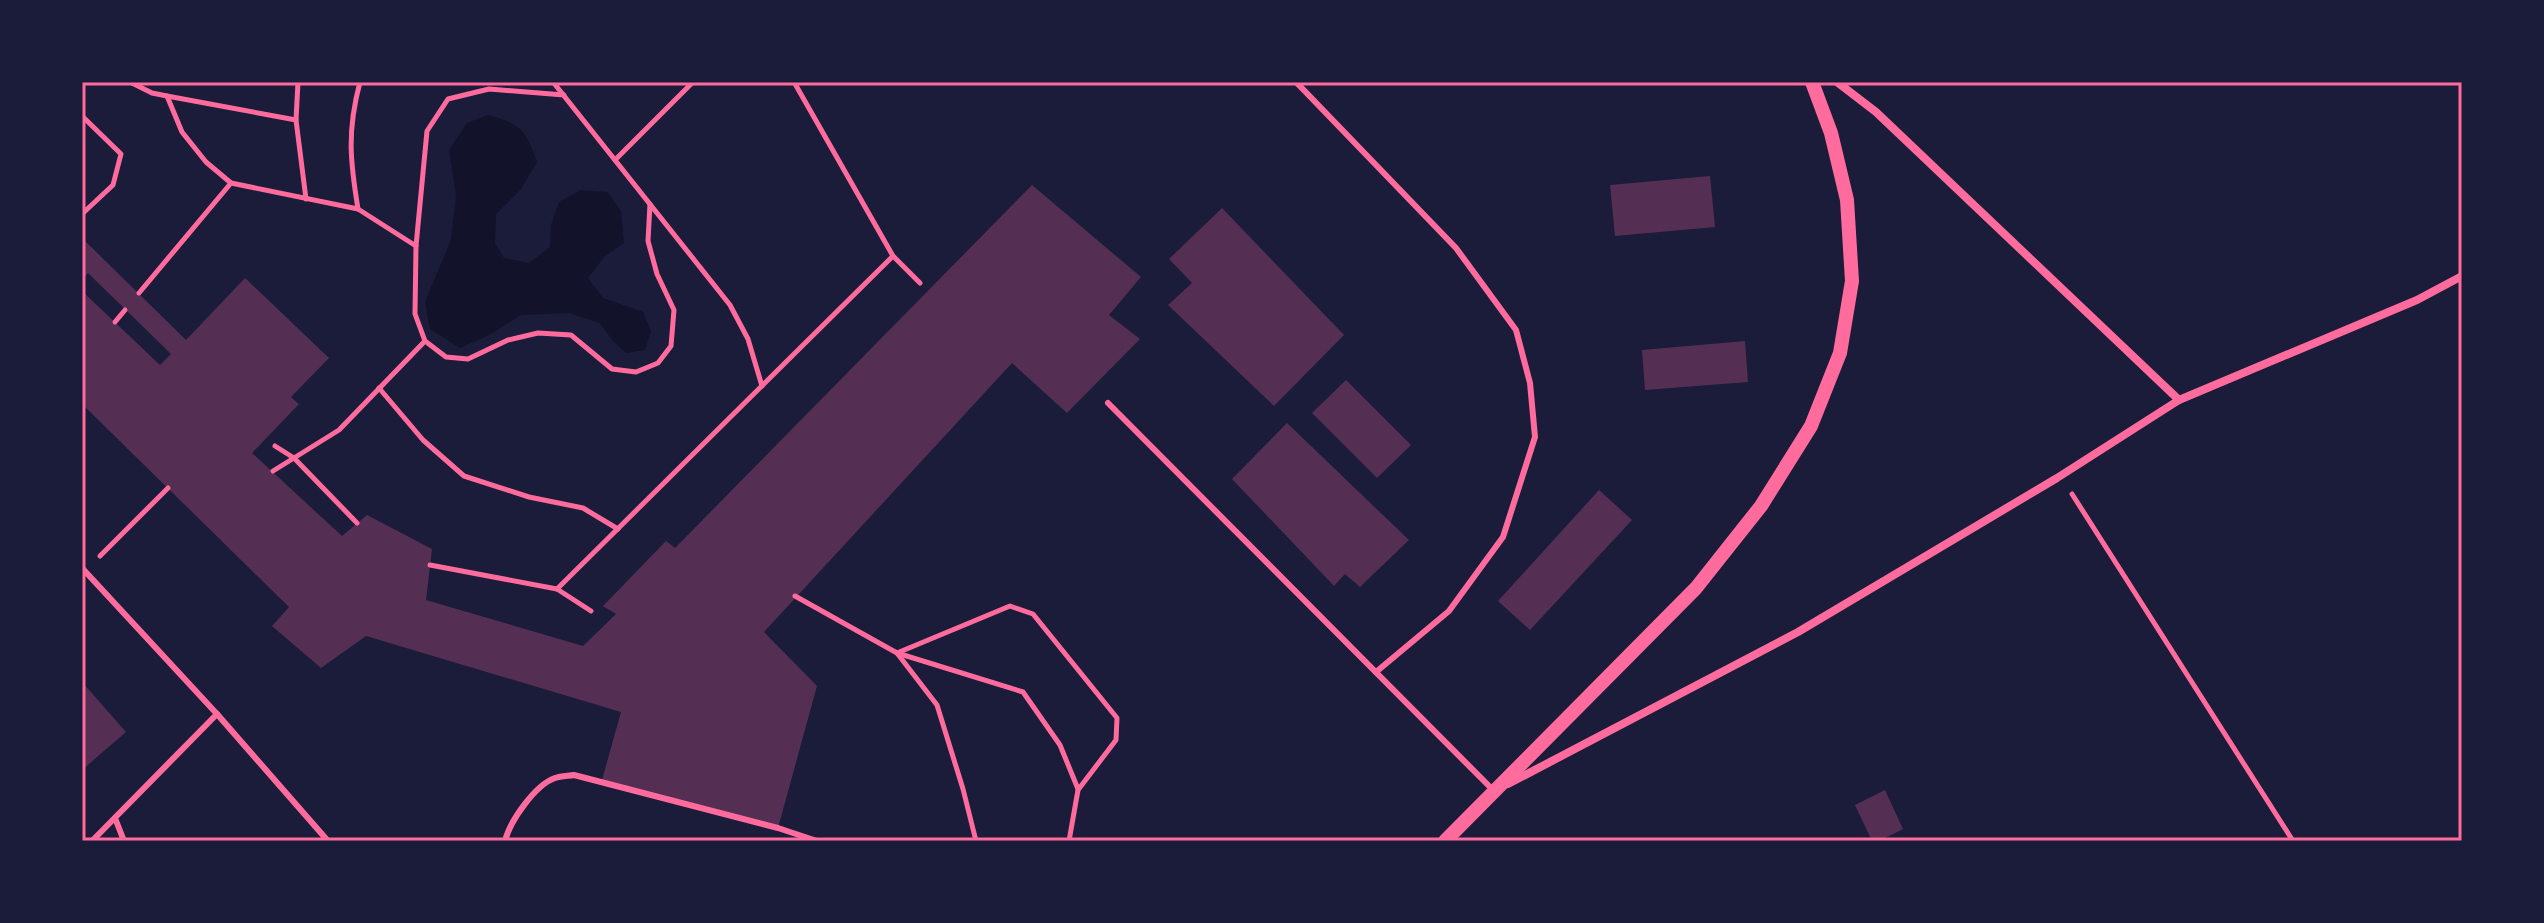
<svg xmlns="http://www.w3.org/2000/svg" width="2544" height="923" font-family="'PT Sans Narrow',sans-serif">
  <rect width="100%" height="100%" fill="#1b1b3a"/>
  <path fill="#12122b" d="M488,115C521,124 526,130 537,162L521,189L496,214L495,243L504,258L529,263L550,247L551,225L559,202L581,190L607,192L621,211L624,243L604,257L588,278L603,298L643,312L651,331L645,350L626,353L613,341L600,323L569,313L521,315L489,335L460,348L430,329L425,302L451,240L456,195L449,150L467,123Z"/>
  <g fill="#542f53">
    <path d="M1710,176L1715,227L1615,236L1610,185Z"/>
    <path d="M1032,185L1141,277L1109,315L1140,339L1067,413L1012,363L764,632L817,686L778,828L602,780L621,712L366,636L321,668L272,626L289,607L82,404V291L160,365L171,354L88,273L82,280V238L186,340L245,278L329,358L291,397L299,404L252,453L342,536L367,515L432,549L426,600L583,646L616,614L603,606L666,541L675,548Z"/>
    <path d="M1222,208L1344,335L1274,406L1168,305L1192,283L1169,259Z"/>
    <path d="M1745,341L1748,382L1645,390L1642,350Z"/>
    <path d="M1346,380L1411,445L1377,478L1312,413Z"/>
    <path d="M1287,423L1409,540L1360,587L1345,574L1334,586L1232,479Z"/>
    <path d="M1599,490L1632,520L1530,630L1498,601Z"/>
    <path d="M82,682L126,732L82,770Z"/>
    <path d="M1885,790L1903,829L1879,841H1872L1855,805Z"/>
  </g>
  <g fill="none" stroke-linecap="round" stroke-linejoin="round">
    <g stroke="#ff6b9d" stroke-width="5">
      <path d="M130,82L152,93L167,96L296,120"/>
      <path d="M298,82L296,120L306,199"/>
      <path d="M553,82L730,305L748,339L762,386"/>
      <path d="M794,82L893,256L920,283"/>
      <path d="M564,95L489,89L448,99L427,131L416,246L415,314L425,341L446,357L468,359L508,340L538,333L571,335L612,369L636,372L658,363L671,346L674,310L657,274L648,241L650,204"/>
      <path d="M167,96L182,132L206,162L231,183L358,209L416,246"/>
      <path d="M82,116L121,154L113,185L82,214"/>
      <path d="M615,160L693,82"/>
      <path d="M358,209C350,160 347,131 360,82"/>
      <path d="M139,293L231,183"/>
      <path d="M115,322L125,310"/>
      <path d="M379,388L423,440L464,476L529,497L583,508L618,529"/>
      <path d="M275,446L294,458L357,523"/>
      <path d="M273,471L339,430L425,341"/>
      <path d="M2072,494L2293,841"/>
      <path d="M100,556L168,488"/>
      <path d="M430,565L557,589L591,611"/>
      <path d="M557,589L893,256"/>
      <path d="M795,596L897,653L1023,692L1060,745L1078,789"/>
      <path d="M976,841L963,789L937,705L897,653L1010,606L1033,614L1117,718L1116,740L1078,790L1069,841"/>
    </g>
    <g stroke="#ff6b9d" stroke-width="6">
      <path d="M1296,82L1456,248L1516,330L1530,383L1535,437L1503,537L1449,611L1376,672"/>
      <path d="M1108,403L1494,791"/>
      <path d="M82,568L217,714L328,841"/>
      <path d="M115,818L124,841"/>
      <path d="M92,841L217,714"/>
      <path d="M505,841C510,821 535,785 555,778C561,776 568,776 574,775L778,828L817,841"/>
    </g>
    <g stroke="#ff6b9d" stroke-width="8">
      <path d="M1837,82L1876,112L2179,400"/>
      <path d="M1508,784L1798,632L2057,478L2179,400L2417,300L2462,276"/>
    </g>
    <path stroke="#ff6b9d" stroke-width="14" d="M1445,841L1696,588L1761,506L1811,426L1840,353L1852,281L1847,200L1831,133L1812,82"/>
  </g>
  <rect width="2544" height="923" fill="none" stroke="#1b1b3a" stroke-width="168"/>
  <rect x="84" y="84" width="2376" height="755" fill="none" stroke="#ff6b9d" stroke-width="3"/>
</svg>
